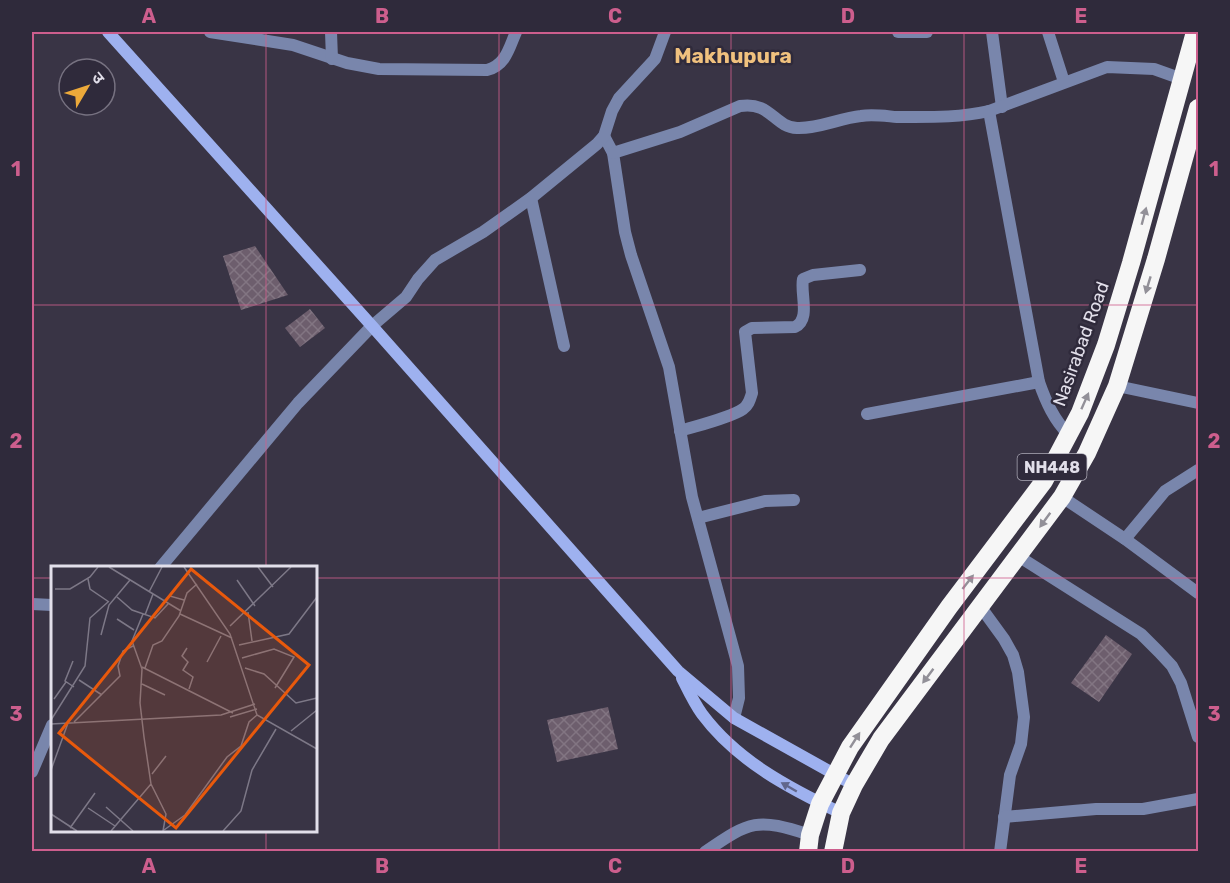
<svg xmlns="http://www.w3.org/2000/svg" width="1230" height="883" font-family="Rubik,'Noto Sans Devanagari',sans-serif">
  <defs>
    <pattern id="building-cross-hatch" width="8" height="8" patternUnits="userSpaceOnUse" patternTransform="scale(1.5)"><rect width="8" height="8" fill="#6d5e6d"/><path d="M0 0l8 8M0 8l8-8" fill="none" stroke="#827582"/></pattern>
  </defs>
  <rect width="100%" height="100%" fill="#393445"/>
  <g fill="url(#building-cross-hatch)">
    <path d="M255,246L288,295L241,310L223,256Z"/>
    <path d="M310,309L325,328L300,347L285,328Z"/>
    <path d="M1106,635L1132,654L1099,702L1071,683Z"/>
    <path d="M608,707L618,749L557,762L547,720Z"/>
  </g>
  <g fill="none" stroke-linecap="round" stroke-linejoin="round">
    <g stroke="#7986ac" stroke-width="12">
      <path d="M210,32L293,45L347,63L379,69L487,70C506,65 509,48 516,32"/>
      <path d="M331,32L332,59"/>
      <path d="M898,32H927"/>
      <path d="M992,32L1002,107"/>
      <path d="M1048,32L1064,82"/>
      <path d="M989,111L1039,382C1046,402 1054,420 1069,435"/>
      <path d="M604,136L613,153L625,232L631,255L669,367L692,497L738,666L739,698L734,718"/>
      <path d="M613,153L680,132L740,106C771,101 774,127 797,128C818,129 840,118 861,116C872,114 885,116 897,117C929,117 958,118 989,111L1107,67L1154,69L1182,79"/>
      <path d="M531,198L564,346"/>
      <path d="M1117,386L1198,403"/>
      <path d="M867,414L1039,382"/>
      <path d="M680,431C696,426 730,418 743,409C749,405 750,399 752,393L745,332L752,328L795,327C811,319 800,294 803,279L813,275L860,270"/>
      <path d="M1062,497L1125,539L1198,593"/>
      <path d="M698,518L765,501L794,500"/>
      <path d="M1125,539L1165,491L1198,470"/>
      <path d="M1018,556L1141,634L1159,652L1172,666L1181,683L1198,737"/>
      <path d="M160,568L298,403L372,326L406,297L418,279L435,260L483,232L531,198L597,144L604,136L612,111L619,98L655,59L665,32"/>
      <path d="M32,604L52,605"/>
      <path d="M980,606L1004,639L1013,655L1018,672L1024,717L1021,744L1010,775L1000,852"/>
      <path d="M32,772L52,725"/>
      <path d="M1004,817L1096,809H1143L1198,799"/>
      <path d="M705,852C751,820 757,818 810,835"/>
    </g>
    <g stroke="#9eb1ef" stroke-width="12">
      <path d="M108,32L372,326L678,671L734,718L854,785"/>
      <path d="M682,678C688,690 694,703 702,714C737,761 789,788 841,813"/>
    </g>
    <g stroke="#f6f6f6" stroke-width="18">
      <path d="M808,852L810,835L820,804L850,747L949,607L1044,481L1080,413L1106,345L1131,263L1195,32"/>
      <path d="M833,852L841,813L854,785L881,739L1062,497L1087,453L1117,386L1156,259L1198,108"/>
    </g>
  </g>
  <defs><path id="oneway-solid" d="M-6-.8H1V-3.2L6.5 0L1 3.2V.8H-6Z" transform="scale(1.5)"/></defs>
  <g fill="#929098">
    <use href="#oneway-solid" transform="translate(1144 216) rotate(-75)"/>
    <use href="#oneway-solid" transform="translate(1148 285) rotate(107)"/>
    <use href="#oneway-solid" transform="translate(1085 401) rotate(-66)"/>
    <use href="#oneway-solid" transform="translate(1045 520) rotate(126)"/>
    <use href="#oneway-solid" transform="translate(968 582) rotate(-52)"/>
    <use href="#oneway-solid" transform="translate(928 676) rotate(127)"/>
    <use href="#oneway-solid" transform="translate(855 740) rotate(-57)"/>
  </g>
  <use fill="#61678c" href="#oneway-solid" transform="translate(789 787) rotate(-150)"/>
  <path fill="none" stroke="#cd5e8d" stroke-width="1.5" stroke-opacity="0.55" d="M266,32V568M499,32V852M731,32V852M964,32V852M32,305H1198M32,578H52M315,578H1198M266,830V852"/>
  <g text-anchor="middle" stroke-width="5" stroke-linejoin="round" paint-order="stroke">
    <rect fill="#2f2a3b" stroke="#aca9b6" stroke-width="1.5" x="1017.5" y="454" width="69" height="26" rx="4.5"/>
    <g font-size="16" font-weight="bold" fill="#e2dfea">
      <text x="1052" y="473">NH448</text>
    </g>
    <g font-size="18" fill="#e2dfea" stroke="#2f2a3b">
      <text transform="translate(1081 344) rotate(-70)" y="6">Nasirabad Road</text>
    </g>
    <g font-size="21" font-weight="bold" fill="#f0c17e" stroke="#2f2a3b">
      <text x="733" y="63">Makhupura</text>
    </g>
  </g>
  <g transform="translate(51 566)">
    <rect width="266" height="266" fill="#393445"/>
    <path fill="none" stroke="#7d7887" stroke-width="1.5" d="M58,1L130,45M133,1L179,68L206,149L266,183M207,1L222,21M37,13L39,23L58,36M186,14L204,40M4,23H19L39,11L47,1M98,26L111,1M66,31L81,44L104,52L117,38M113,35L119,30L133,34M197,46L201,75M92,48L81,75L91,103L89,137L93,171L100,218L115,248L112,265M129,48L181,72M94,49L102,28M66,53L83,64M179,60L240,1M50,69L58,39L79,14M188,79L238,68L266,31M136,82L131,90L137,96L132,104L142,111L138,123M191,92L223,83L243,91L224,122M22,95L14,115L23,121M156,96L170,70M91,101L182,147M94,102L102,79L111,75L128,50L136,27L146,18M194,102L213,108L245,137L266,132M28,114L51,129M91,118L114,129M3,133L15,116M179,151L206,143M0,154L34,100L39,52L57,36M23,156L69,110L67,100L72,85L82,80M0,158L170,149L204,138M240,165L266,144M0,204L17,157M101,208L115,190M55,241L82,265M37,242L64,260M0,248L26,265M19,262L44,227M113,264L134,249L176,191L190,180L198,156L206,149M60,265L100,218M172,265L190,245L201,204L225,163"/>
    <path fill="#e8590c" fill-opacity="0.15" stroke="#e8590c" stroke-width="3" d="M140,3L258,99L125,262L8,167Z"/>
    <rect width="266" height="266" fill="none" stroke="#e2dfea" stroke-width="3"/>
  </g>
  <rect width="1230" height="883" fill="none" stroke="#2f2a3b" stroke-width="66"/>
  <g transform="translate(87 87) rotate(51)"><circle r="28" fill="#2f2a3b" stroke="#777281" stroke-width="1.5"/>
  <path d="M0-4.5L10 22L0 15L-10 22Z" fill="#eca93a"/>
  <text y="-9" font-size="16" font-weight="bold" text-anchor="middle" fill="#e2dfea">उ</text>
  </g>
  <rect x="33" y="33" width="1164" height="817" fill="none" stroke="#cd5e8d" stroke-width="2"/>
  <g font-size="20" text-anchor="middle" font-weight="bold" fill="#cd5e8d">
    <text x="149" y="23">A</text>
    <text x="382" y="23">B</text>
    <text x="615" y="23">C</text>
    <text x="848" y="23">D</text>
    <text x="1081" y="23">E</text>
    <text x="16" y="176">1</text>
    <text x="1214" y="176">1</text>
    <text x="16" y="448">2</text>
    <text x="1214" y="448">2</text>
    <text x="16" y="721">3</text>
    <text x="1214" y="721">3</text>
    <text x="149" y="873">A</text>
    <text x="382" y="873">B</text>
    <text x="615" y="873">C</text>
    <text x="848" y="873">D</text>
    <text x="1081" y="873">E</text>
  </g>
</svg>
